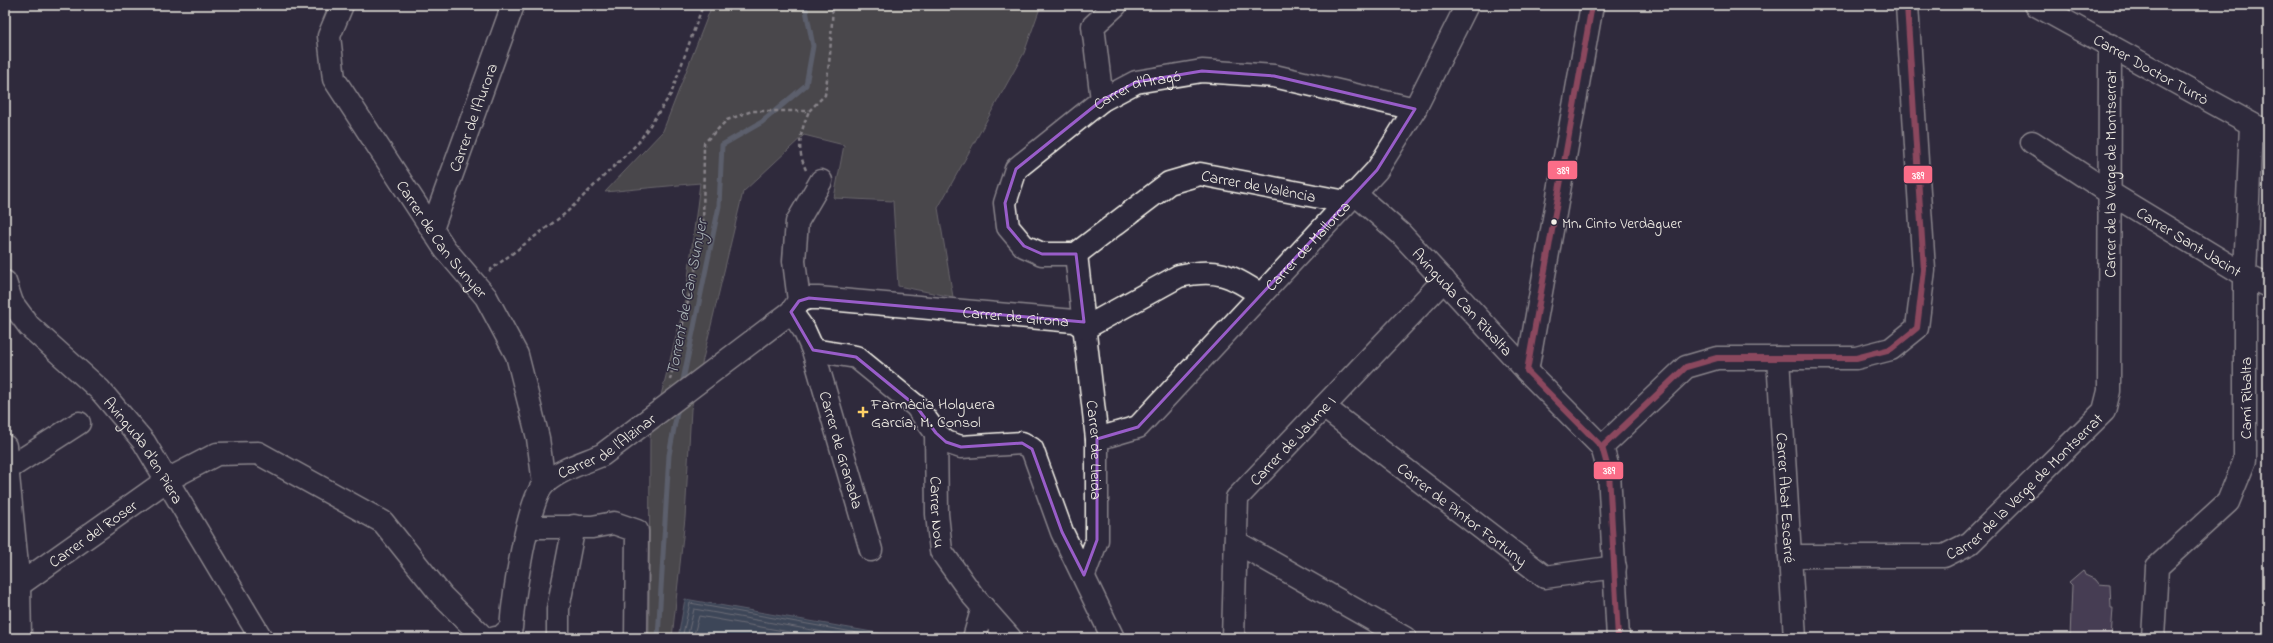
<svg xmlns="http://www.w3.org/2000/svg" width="2273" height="643" font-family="'Indie Flower',sans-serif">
  <rect width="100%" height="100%" fill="#2f2a3d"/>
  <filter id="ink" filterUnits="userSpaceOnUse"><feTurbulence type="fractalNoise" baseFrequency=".025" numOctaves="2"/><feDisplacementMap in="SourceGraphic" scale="8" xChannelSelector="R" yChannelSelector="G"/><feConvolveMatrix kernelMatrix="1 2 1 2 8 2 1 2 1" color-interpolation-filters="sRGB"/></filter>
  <g filter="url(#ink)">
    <path fill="#676b5d" stroke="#aeaea2" d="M712,5H1041L1024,53L938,208L953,297L898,286L893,201L834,198L844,145L804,135L743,192L691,409L685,518L672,638H649L650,438L685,302L700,183L605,192L663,131Z"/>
    <path fill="#50697a" stroke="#929fa6" d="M685,599L889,635L891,638H678Z"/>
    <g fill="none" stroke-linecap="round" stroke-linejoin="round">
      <g stroke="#b2bbbc" stroke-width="1">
        <path d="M682,638L690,603L886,638"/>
        <path d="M687,638L694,609L857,638"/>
        <path d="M693,638L699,616L823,638"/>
      </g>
      <g stroke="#929fa6" stroke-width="5">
        <path d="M682,385L719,206L722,145L762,122L806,85L813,46L805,5"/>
        <path d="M658,638L669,455L678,407"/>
      </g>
    </g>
    <path fill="#645570" stroke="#f4f1e8" d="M2083,570L2085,575L2096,580L2099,584L2110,585L2111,608H2113L2111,638H2070L2072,585L2069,582Z"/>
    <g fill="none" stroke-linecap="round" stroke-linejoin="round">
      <defs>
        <g id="minor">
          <path id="s1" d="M342,5L329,36L334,79L445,249L486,297L517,355L538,438L544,484"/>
          <path id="s2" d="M2036,5L2268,133"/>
          <path d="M1102,100L1093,26L1116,5"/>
          <path id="s3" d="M2032,142L2110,193L2245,275L2268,286"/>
          <path id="s4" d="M1354,193L1401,234L1527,371L1602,447L1609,472L1618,638"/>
          <path id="s5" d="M432,229L513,5"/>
          <path id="s6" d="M1076,254H1042L1024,246L1008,227L1005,203L1016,169L1102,100L1136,82L1202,71L1274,76L1415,109"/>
          <path id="s7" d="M1076,254L1097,439V540L1084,575"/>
          <path id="s8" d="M1076,254L1169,183L1200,174L1346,202"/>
          <path id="s9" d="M5,282L12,303L29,326L100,390L144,442L261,638"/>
          <path id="s10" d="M799,301L809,298H818L1074,321L1085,328"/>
          <path d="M799,301L794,261L797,222L821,181"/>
          <path id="s11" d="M791,312L804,330L813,350L871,550"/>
          <path d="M1085,328L1179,276C1216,268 1230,274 1261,295"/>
          <path d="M813,350L856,357L916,406L936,433L946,442L961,447L1022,443L1032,449L1062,532L1113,638"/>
          <path id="s12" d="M1778,358L1795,638"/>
          <path d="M1527,371L1592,5"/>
          <path id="s13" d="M1324,407L1545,577L1615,567"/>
          <path id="s14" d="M936,433L937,514L941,551L973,596L1010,638"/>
          <path id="s15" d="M1097,439L1138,427L1377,170L1415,109L1467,5"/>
          <path d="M5,446L19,585L20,638"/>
          <path d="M1602,447L1686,367L1717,358H1856L1891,349L1917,328L1924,270L1907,5"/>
          <path d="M6,470L79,423"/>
          <path d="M528,527H592L614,523L637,531L636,638"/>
          <path d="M1236,542L1405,638"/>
          <path id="s16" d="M1790,556H1944L1970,543L2104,411L2109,391L2110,45"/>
          <path id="s17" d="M19,585L167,480L217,454L258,453L383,522L442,596L484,638"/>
          <path id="s18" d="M495,638L501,637L511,628C513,601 527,499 545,483C561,469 583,463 602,455L791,312L799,301"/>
          <path d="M558,638V609L574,526"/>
          <path d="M974,638L983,607"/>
          <path id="s19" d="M1233,638L1237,498L1444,280"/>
          <path d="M2153,638L2157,567L2228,502L2245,460V275L2251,124"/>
        </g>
      </defs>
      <use href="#minor" stroke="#f4f1e8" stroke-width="25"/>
      <g stroke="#f4f1e8" stroke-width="2.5" stroke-dasharray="4 3" stroke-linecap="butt">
        <path d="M806,170C796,148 800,133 809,111"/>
        <path d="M489,271L566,213L638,143L671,94L703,5"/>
        <path d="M670,380L703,236L704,143L727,120L752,111H809L825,95L830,55L833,5"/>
      </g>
      <use href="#minor" stroke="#2f2a3d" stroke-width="22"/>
      <defs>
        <g id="bus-1">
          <path d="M1592,5L1527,371L1602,447L1609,472L1618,638"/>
          <path d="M1602,447L1686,367L1717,358H1856L1891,349L1917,328L1924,270L1907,5"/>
        </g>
      </defs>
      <use href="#bus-1" stroke="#2f2a3d" stroke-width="9"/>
      <use href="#bus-1" stroke="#fb6d88" stroke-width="6"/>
    </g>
  </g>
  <path d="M0 0H2273V643H0ZM1202,71L1274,76L1415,109L1377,170L1138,427L1097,439V540L1084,575L1062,532L1032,449L1022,443L961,447L946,442L936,433L916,406L856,357L813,350L791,312L799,301L809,298L1084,322L1076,254H1042L1024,246L1008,227L1005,203L1016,169L1102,100L1136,82Z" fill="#2f2a3d" fill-opacity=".55" fill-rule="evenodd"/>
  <path fill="none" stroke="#995dc9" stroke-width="3" stroke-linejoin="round" d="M1202,71L1274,76L1415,109L1377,170L1138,427L1097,439V540L1084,575L1062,532L1032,449L1022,443L961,447L946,442L936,433L916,406L856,357L813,350L791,312L799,301L809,298L1084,322L1076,254H1042L1024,246L1008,227L1005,203L1016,169L1102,100L1136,82Z"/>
  <circle fill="#f4f1e8" stroke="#2f2a3d" stroke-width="1.5" cx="1554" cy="222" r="3.5"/>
  <path fill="#ffd166" stroke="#2f2a3d" stroke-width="1.5" d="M861 406h4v4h4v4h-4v4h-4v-4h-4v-4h4z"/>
  <g text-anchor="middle" stroke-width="3" stroke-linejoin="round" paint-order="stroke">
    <g font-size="15" fill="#f4f1e8" stroke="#2f2a3d" text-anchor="start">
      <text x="1562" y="228">Mn. Cinto Verdaguer</text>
    </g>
    <g font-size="16" fill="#f4f1e8" stroke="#2f2a3d">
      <text dy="6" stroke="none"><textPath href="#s2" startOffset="132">Carrer Doctor Turrò</textPath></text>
      <text dy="6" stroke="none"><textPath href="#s6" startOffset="286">Carrer d'Aragó</textPath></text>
      <text dy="6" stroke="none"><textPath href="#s5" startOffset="119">Carrer de l'Aurora</textPath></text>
      <text dy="6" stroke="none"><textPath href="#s16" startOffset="609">Carrer de la Verge de Montserrat</textPath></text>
      <text dy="6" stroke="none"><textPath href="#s8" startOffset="209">Carrer de València</textPath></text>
      <text dy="6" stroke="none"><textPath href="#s1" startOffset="270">Carrer de Can Sunyer</textPath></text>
      <text dy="6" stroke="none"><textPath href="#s3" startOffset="186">Carrer Sant Jacint</textPath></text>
      <text dy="6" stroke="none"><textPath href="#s15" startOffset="291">Carrer de Mallorca</textPath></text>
      <text dy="6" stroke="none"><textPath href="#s4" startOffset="154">Avinguda Can Ribalta</textPath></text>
      <text dy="6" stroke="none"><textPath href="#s10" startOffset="218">Carrer de Girona</textPath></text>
      <text transform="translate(2245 398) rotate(-90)" y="6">Camí Ribalta</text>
      <text dy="6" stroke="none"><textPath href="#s19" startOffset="220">Carrer de Jaume I</textPath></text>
      <text dy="6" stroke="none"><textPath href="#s18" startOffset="242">Carrer de l'Alzinar</textPath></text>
      <text dy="6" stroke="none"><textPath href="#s11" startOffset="148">Carrer de Granada</textPath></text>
      <text dy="6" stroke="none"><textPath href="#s7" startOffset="197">Carrer de Lleida</textPath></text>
      <text dy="6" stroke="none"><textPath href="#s9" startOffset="221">Avinguda d'en Piera</textPath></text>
      <text dy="6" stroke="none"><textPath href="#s16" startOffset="261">Carrer de la Verge de Montserrat</textPath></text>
      <text dy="6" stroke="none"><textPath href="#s12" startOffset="140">Carrer Abat Escarré</textPath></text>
      <text dy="6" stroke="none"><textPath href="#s14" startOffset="79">Carrer Nou</textPath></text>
      <text dy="6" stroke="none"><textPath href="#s13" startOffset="175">Carrer de Pintor Fortuny</textPath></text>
      <text dy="6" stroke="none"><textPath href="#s17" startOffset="90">Carrer del Roser</textPath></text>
    </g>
    <g font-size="16" fill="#f4f1e8" stroke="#2f2a3d" text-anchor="start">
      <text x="871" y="409">Farmàcia Holguera<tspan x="871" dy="18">García, M. Consol</tspan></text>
    </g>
    <g font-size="17" font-style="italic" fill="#aab4b6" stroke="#2f2a3d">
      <text transform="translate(686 297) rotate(-79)" y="6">Torrent de Can Sunyer</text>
    </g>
  </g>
  <g stroke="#2f2a3d" stroke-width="1.5">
    <rect x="1547" y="160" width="31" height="20" rx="4" fill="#fb6d88"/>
    <rect x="1903" y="165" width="30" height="19" rx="4" fill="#fb6d88"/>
    <rect x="1593" y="461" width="31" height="19" rx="4" fill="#fb6d88"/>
  </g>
  <g font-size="11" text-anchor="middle" font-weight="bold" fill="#fff">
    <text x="1563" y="174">389</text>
    <text x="1918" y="179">389</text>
    <text x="1609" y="474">389</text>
  </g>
  <rect width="2273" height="643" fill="none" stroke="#2f2a3d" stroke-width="20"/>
  <rect x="10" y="10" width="2253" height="623" fill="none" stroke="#f4f1e8" stroke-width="1.5" filter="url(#ink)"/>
</svg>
